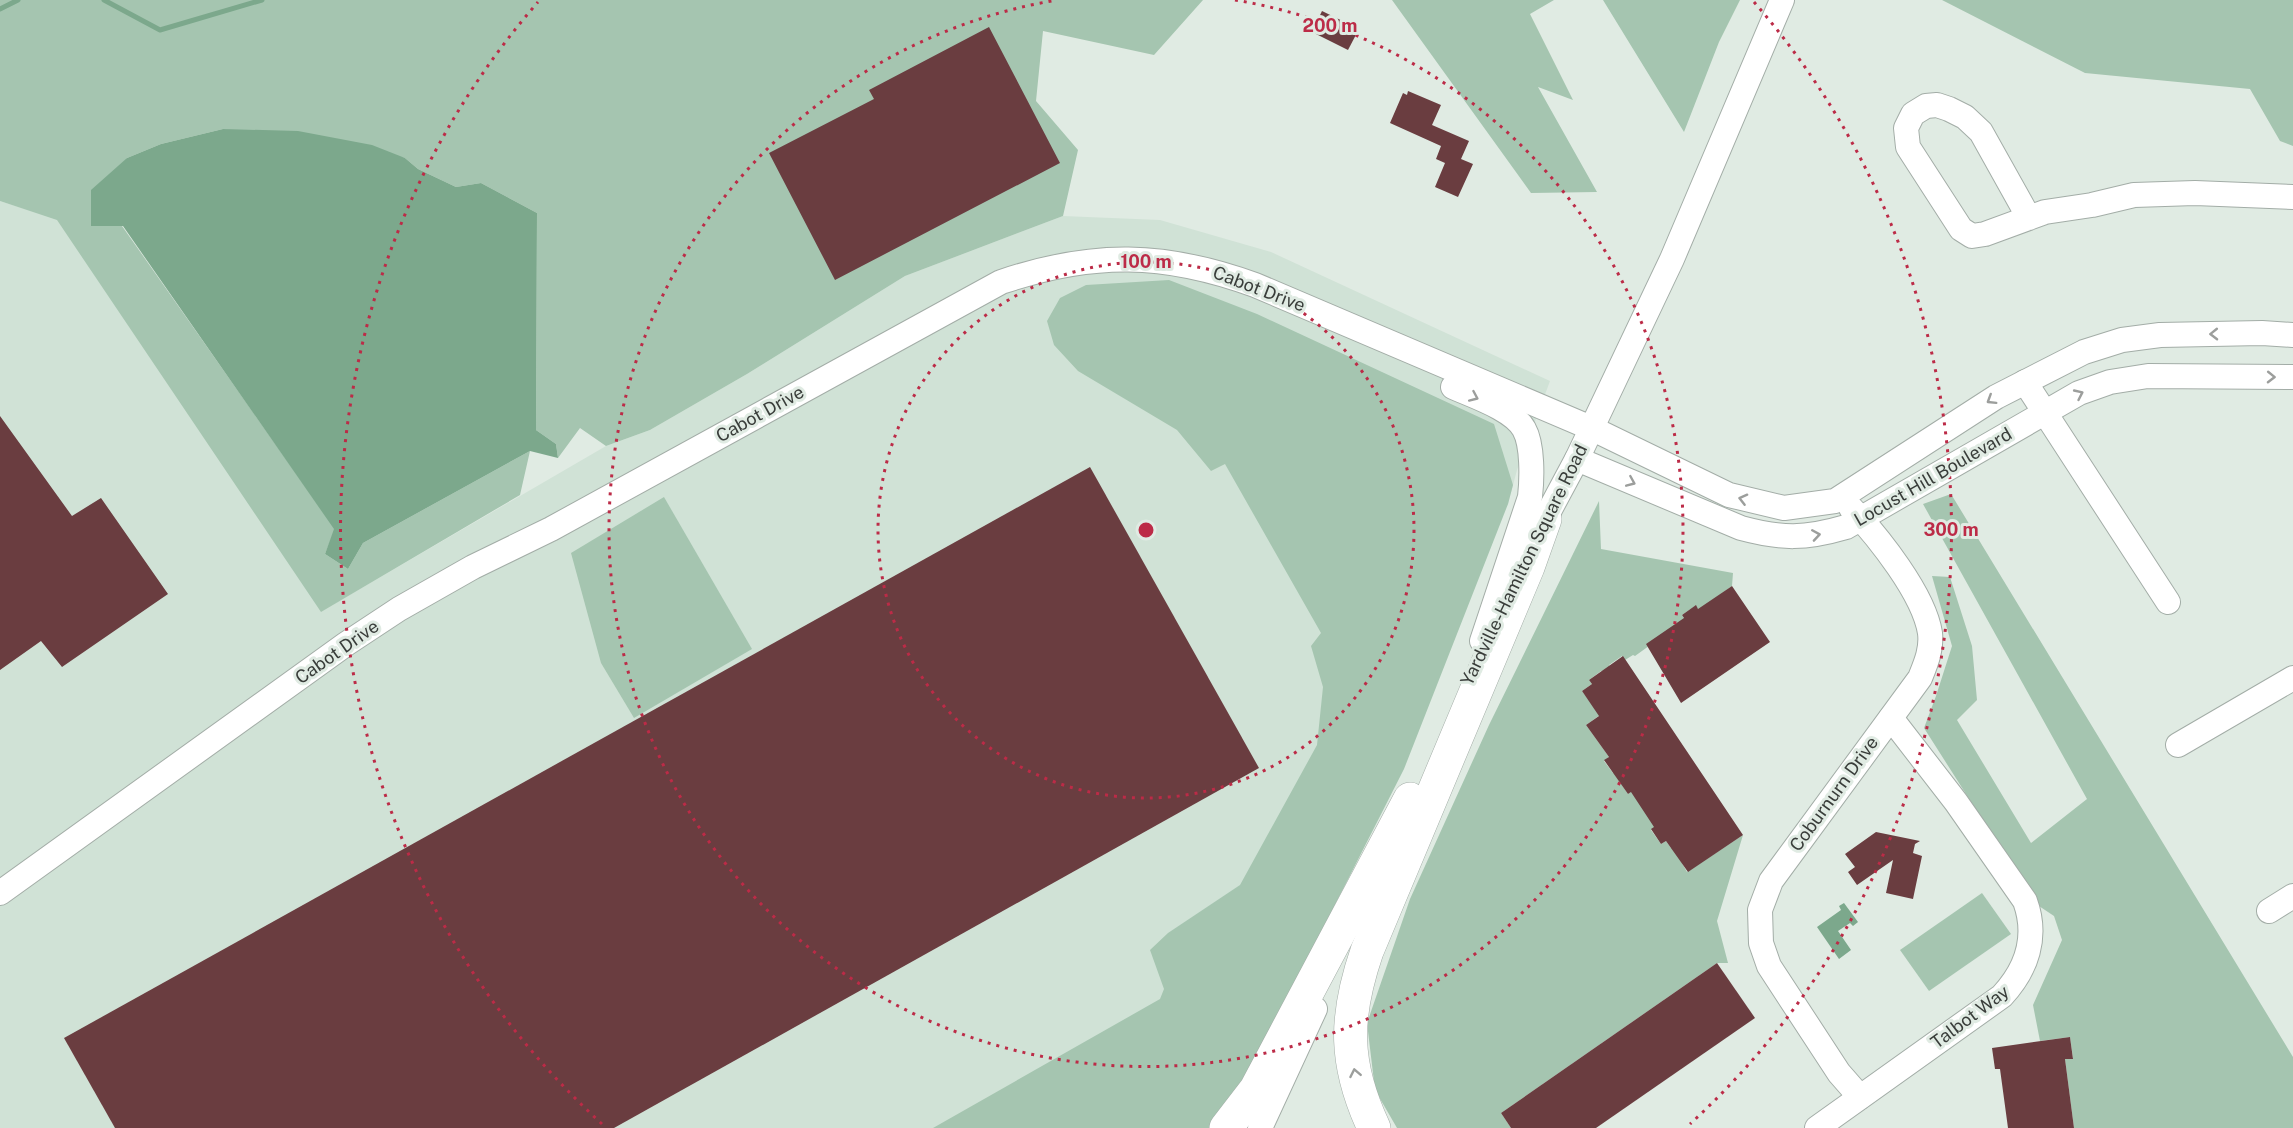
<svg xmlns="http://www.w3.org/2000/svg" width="2293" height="1128" font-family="'Public Sans',sans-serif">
  <rect width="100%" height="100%" fill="#e0ebe3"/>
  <path fill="#d0e2d6" d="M0,201L57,219L322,611L606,446L650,430L747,374L905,276L1063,216L1160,220L1271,252L1550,381L1517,470L1508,504L1130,1128H0Z"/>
  <g fill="#a5c5b0">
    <path d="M0,0H1203L1154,55L1043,31L1036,101L1078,150L1063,216L905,276L747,374L650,430L606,446L580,428L558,458L556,444L536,430L537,213L481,183L456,187L418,169L405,158L223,129L161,144L127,158L91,225L122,226L335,529L325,554L348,569L363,543L530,451L520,495L321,612L57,220L0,201Z"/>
    <path d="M1392,0H1554L1530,14L1573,100L1538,87L1597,192L1531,193Z"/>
    <path d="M1603,0H1740L1719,42L1684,132Z"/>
    <path d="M1942,0H2293V146L2280,141L2250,89L2085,73Z"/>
    <path d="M1169,280L1257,314L1494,424L1513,485L1508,504L1404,769L1245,1082L1211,1128H933L1160,999L1164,989L1150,950L1168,933L1240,885L1317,745L1323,687L1311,646L1321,633L1225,464L1211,471L1177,430L1078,371L1054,345L1047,321L1060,298L1086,285Z"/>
    <path d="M1951,494L2293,1057V1128H2074L2065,1059L2073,1058L2070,1037L2040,1041L2033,1005L2062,940L2054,916L2036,904L1924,728L1936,696L1952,646L1932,576L1950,577L1972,646L1977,700L1957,720L2031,843L2087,799L1923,504Z"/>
    <path d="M664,497L752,649L634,718L601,663L571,553Z"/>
    <path d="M1599,501L1601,549L1733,573L1732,586L1699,610L1695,606L1682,615L1685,620L1635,656L1633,655L1625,660L1622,656L1609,665L1613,670L1601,671L1589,680L1592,684L1582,691L1600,715L1586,725L1609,757L1604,761L1613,773L1618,771L1619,781L1628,794L1632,791L1656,826L1651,830L1661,844L1666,841L1671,848L1673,847L1687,872L1743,835L1717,921L1728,963H1717L1501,1113L1511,1128H1397L1375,1090L1367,1023L1410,899L1489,725Z"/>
    <path d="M1982,893L2011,934L1929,991L1900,950Z"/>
  </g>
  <g fill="#7ca88c">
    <path d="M223,129L298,131L372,145L405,158L418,169L456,187L481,183L537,213L536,430L556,444L558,458L530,451L363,543L348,569L325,554L334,529L123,226H91V190L127,158L161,144Z"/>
    <path d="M1844,903L1858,922L1853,926L1850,923L1838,931L1851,950L1839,959L1817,927L1841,910L1839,906Z"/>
  </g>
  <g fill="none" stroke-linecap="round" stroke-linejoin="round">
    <g stroke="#7ca88c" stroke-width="5">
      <path d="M104,0L160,30L262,0"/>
      <path d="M0,9L18,0"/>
    </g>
  </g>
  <g fill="#6a3d40">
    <path d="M1322,11L1359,29L1348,50L1312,32Z"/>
    <path d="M989,27L1060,163L835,280L769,153L874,99L869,90Z"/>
    <path d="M1408,91L1441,105L1432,125L1469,141L1461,159L1473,164L1458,197L1435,187L1445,163L1436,159L1441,146L1390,123L1403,93L1407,95Z"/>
    <path d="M0,416L72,516L101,498L168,594L62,667L41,641L0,670Z"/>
    <path d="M1090,467L1259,768L614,1128H115L64,1038Z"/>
    <path d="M1732,586L1770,642L1681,703L1646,644L1684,618L1682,615L1696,605L1698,609Z"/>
    <path d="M1623,656L1743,835L1688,872L1666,841L1661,844L1651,829L1654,827L1631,792L1628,794L1604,760L1609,757L1586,725L1599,716L1582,691L1592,684L1589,680Z"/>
    <path d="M1876,832L1920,841L1915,844L1913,853L1922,856L1913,899L1886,893L1893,860L1857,885L1848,872L1855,867L1845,854Z"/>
    <path d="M1717,963L1755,1018L1596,1128H1511L1501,1113Z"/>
    <path d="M2070,1037L2073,1059H2065L2074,1128H2008L2000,1069H1995L1992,1048Z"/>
  </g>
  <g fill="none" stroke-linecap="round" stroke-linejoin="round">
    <defs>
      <g id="minor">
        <path d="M2029,218L1981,132L1965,117L1949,109L1937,105L1926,106L1913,114L1906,128L1908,147L1961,229L1972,236L1985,234L2045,212L2092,205L2134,195L2195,193L2293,197"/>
        <path d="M2025,382L2168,602"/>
        <path d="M1453,387C1473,396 1513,409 1524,429C1533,445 1532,479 1530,497L1482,641"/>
        <path d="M1577,459L1741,528C1782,539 1805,539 1846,527L2079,393L2110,382L2148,376L2293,377"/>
        <path d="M1851,508C1878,537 1924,594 1930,633C1932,649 1926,663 1920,678L1771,881L1760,910L1761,943L1769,966L1839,1073L1860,1097"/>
        <path d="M1538,532L1577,459L1672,259L1782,0"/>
        <path d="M2178,745L2293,678"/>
        <path d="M0,893L346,644L399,609L473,567L551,529L1001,282C1093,251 1164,252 1255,285L1591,428L1729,495L1784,508L1835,501L1996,397L2084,352L2122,340L2160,335L2262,333L2293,335"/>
        <path d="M2269,911L2293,896"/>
        <path d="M1260,1128L1315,1009"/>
        <path d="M1817,1128L2002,996C2027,969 2038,937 2025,901L1956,802L1891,718"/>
      </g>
      <g id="highway">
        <path d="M1226,1128L1256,1089L1410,799"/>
        <path d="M1374,1128C1344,1064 1344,1018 1367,951L1528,567L1545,519"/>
      </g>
    </defs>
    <use href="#minor" stroke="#a3ada7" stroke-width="26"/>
    <use href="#highway" stroke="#a3ada7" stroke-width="34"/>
    <use href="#minor" stroke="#fff" stroke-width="24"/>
    <use href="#highway" stroke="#fff" stroke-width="33"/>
  </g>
  <defs><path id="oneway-chevron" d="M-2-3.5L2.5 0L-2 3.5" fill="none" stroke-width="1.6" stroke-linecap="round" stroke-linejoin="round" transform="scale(1.5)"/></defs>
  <g stroke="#9c9e9c">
    <use href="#oneway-chevron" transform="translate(2214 334) rotate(179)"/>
    <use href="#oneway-chevron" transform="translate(2271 377) rotate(1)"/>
    <use href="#oneway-chevron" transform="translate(2079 394) rotate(-25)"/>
    <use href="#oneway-chevron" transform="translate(1474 397) rotate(24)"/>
    <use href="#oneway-chevron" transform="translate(1991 400) rotate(148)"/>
    <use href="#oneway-chevron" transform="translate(1631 482) rotate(23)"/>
    <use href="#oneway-chevron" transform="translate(1743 499) rotate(-166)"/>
    <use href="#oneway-chevron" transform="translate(1816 535) rotate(-9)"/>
    <use href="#oneway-chevron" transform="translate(1355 1073) rotate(-101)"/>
  </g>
  <g fill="none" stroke="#bc2b47" stroke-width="3" stroke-dasharray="3 6">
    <circle cx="1146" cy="530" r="268"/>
    <path d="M1235 0A537 537 0 1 1 1057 0"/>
    <path d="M602 1124A805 805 0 0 1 538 2M1754 2A805 805 0 0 1 1690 1124"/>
  </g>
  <g text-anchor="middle" stroke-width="6" stroke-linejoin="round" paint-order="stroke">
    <g font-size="18" fill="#393d3a" stroke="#e0ebe3">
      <text transform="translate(1259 289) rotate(21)" y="6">Cabot Drive</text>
      <text transform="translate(760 414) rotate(-29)" y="6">Cabot Drive</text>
      <text transform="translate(1933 477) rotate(-30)" y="6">Locust Hill Boulevard</text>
      <text transform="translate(1524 565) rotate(-64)" y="6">Yardville-Hamilton Square Road</text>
      <text transform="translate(337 652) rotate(-35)" y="6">Cabot Drive</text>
      <text transform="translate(1834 794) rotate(-54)" y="6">Coburnurn Drive</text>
      <text transform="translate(1970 1017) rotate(-37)" y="6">Talbot Way</text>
    </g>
  </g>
  <circle cx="1146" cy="530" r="9" fill="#bc2b47" stroke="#e0ebe3" stroke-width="3"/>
  <g font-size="18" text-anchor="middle" font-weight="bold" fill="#bc2b47" stroke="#e0ebe3" stroke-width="6" stroke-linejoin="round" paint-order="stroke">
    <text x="1330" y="32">200 m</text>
    <text x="1146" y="268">100 m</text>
    <text x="1951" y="536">300 m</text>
  </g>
</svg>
